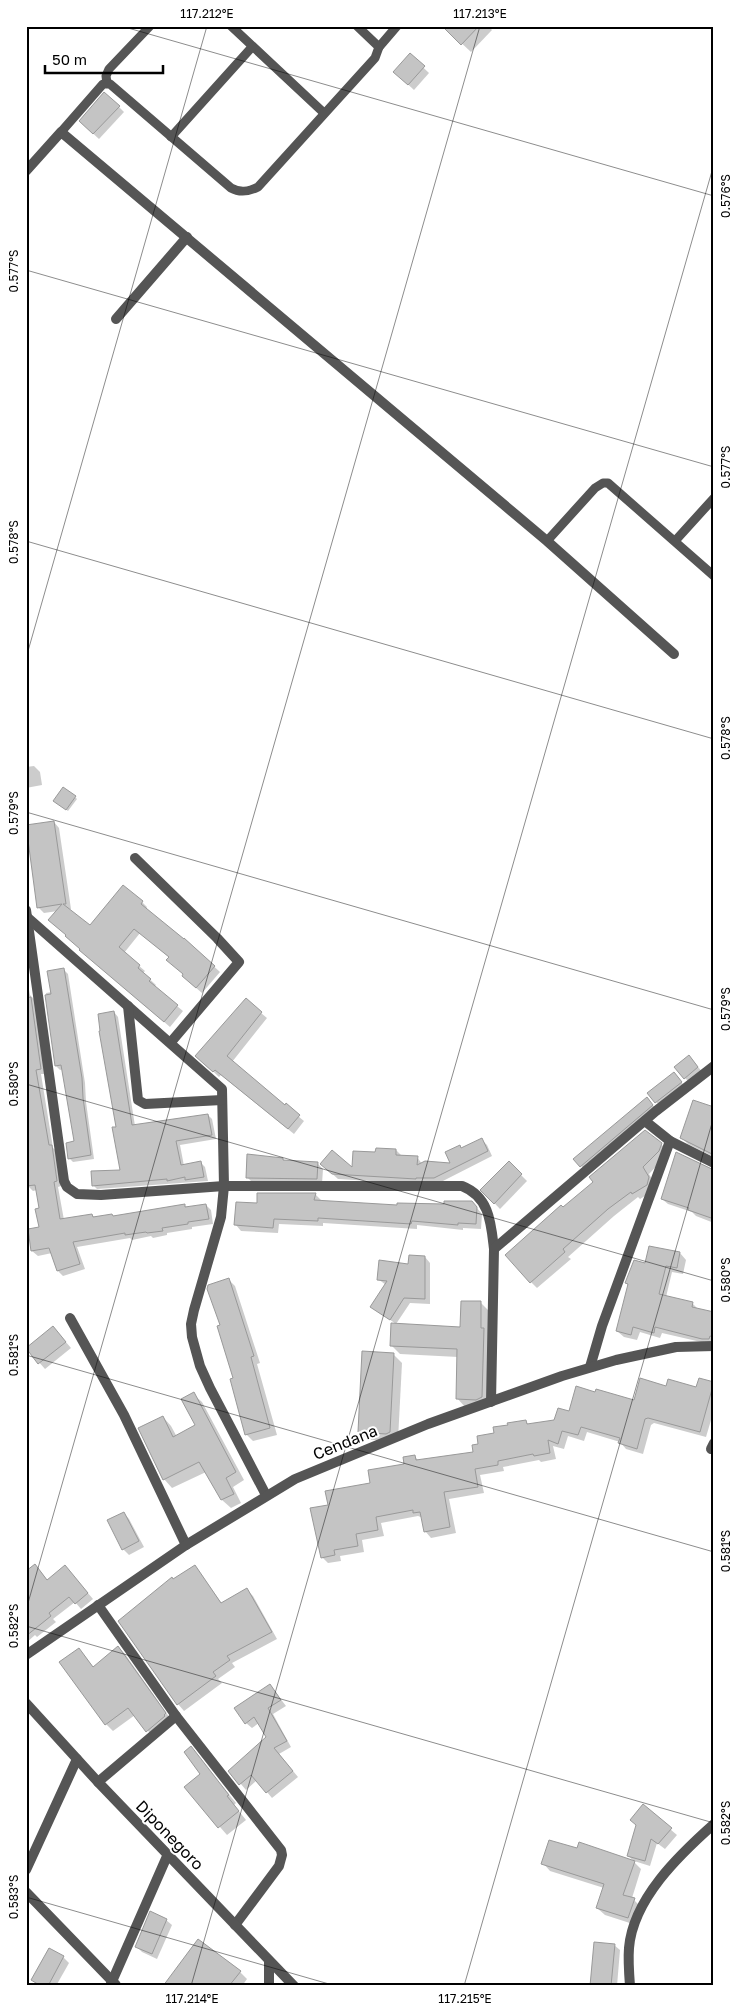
<svg xmlns="http://www.w3.org/2000/svg" width="740" height="2012" font-family="'Golos Text',sans-serif">
  <rect width="100%" height="100%" fill="#fff"/>
  <g fill="#0003">
    <path d="M443,26H488L492,30L471,52Z"/>
    <path d="M410,55L429,73L414,90L400,77Z"/>
    <path d="M119,107L124,112L99,139L86,127Z"/>
    <path d="M34,766L40,772L42,785L26,788V767Z"/>
    <path d="M75,797L77,799L68,811L57,803Z"/>
    <path d="M54,822L59,828L71,909H67L90,926L142,902L147,907L146,909L185,940L220,972L202,993L188,981L170,958L140,933L124,953L145,971L143,973L156,985L154,987L183,1011L170,1027L86,955L58,911L44,913L38,907Z"/>
    <path d="M64,970L68,974L85,1083L86,1102L94,1159L73,1162L69,1158L75,1142L63,1069L60,1070L56,1066L46,993L52,992Z"/>
    <path d="M26,973L30,995L35,1000L46,1074H41L53,1148L57,1151L61,1186L58,1187L64,1220L92,1215L95,1218L113,1217L184,1205L187,1208L206,1205L211,1210L213,1224L192,1227V1229L167,1233V1235L153,1238L151,1236L132,1240L130,1238L77,1247L85,1269L63,1276L58,1271L52,1253L38,1256L32,1251L40,1228L41,1209L37,1190L33,1191L28,1186L26,1175Z"/>
    <path d="M114,1012L118,1017L135,1126L208,1115L212,1119L216,1139L180,1145L184,1166L201,1163L205,1167L208,1181L97,1189L93,1185L121,1171L117,1128Z"/>
    <path d="M261,1013L267,1018L232,1062L304,1121L294,1134L221,1075L219,1077L202,1061Z"/>
    <path d="M714,1032V1044L711,1041Z"/>
    <path d="M694,1062L703,1073L690,1083L685,1078Z"/>
    <path d="M679,1079L686,1088L662,1107L656,1102Z"/>
    <path d="M714,1098V1157L688,1144L682,1138L711,1107Z"/>
    <path d="M651,1103L656,1109L585,1170L575,1159Z"/>
    <path d="M482,1140L487,1145L492,1156L439,1183L421,1184L338,1179L327,1169H353L377,1153L396,1150L401,1155L417,1157L422,1164H452L460,1147L462,1149Z"/>
    <path d="M661,1144L668,1151L665,1157L649,1174L655,1185L653,1191L640,1199L638,1197L614,1216L568,1257L571,1259L537,1288L531,1282L563,1208Z"/>
    <path d="M283,1159L285,1161L317,1163L323,1169L322,1184L253,1183L247,1177Z"/>
    <path d="M509,1163L527,1181L500,1209L482,1190Z"/>
    <path d="M714,1170V1223L696,1216L692,1212L668,1204L662,1199Z"/>
    <path d="M315,1194L321,1200L320,1202L398,1207L445,1206L472,1202L482,1214L481,1229L463,1228V1230L417,1225V1229L323,1223V1226L279,1224L278,1233L241,1231L236,1225L258,1204Z"/>
    <path d="M680,1253L686,1260L683,1274L672,1272L666,1297L692,1303L699,1310L714,1314V1345L662,1333L660,1338L640,1332L637,1340L624,1337L617,1331L629,1286L626,1283L646,1264Z"/>
    <path d="M425,1257L430,1263V1304L410,1303L396,1324L372,1307L386,1285L378,1279Z"/>
    <path d="M228,1279L235,1286L260,1363L257,1364L277,1435L253,1441L246,1434L222,1325Z"/>
    <path d="M481,1303L489,1311L490,1405L465,1407L457,1398L458,1357L400,1354L392,1346L461,1328Z"/>
    <path d="M59,1334L71,1348L45,1369L30,1352L26,1354V1346L27,1349Z"/>
    <path d="M393,1354L402,1363L398,1440H368L359,1431Z"/>
    <path d="M699,1379L714,1384V1410L706,1437L654,1423L651,1425L643,1454L626,1449L620,1442L587,1432L584,1441L568,1436L564,1449L553,1446L556,1459L541,1462L539,1460L503,1467L504,1471L480,1475L484,1493L449,1499L456,1533L431,1538L425,1531L423,1518L418,1516L381,1523L384,1536L362,1540L364,1552L340,1556L341,1561L328,1563L322,1557L329,1506L406,1465L414,1456L419,1461L475,1453L479,1445L496,1434L525,1421L529,1425L555,1421L570,1413L596,1393L635,1401L667,1387L697,1389Z"/>
    <path d="M193,1394L202,1402L244,1480L233,1487L241,1503L231,1508L222,1500L206,1472L172,1488L164,1479L163,1417L171,1426L177,1437L197,1425Z"/>
    <path d="M124,1513L129,1519L144,1547L129,1555L123,1549Z"/>
    <path d="M195,1566L222,1604L247,1590L253,1596L277,1639L232,1663L235,1667L218,1679L222,1683L184,1711L178,1704Z"/>
    <path d="M40,1571L48,1581L70,1572L93,1599L81,1609L75,1602L53,1619L56,1622L37,1637L35,1635L26,1643V1573Z"/>
    <path d="M118,1647L125,1654L172,1721L154,1738L135,1715L113,1731L106,1724L79,1649L94,1668Z"/>
    <path d="M270,1685L286,1706L273,1714L291,1747L279,1754L298,1777L272,1798L257,1780L246,1790L230,1771L267,1737L259,1723L252,1728L246,1723Z"/>
    <path d="M191,1748L236,1803L234,1805L246,1820L227,1835L185,1787L202,1774Z"/>
    <path d="M643,1806L677,1835L665,1849L657,1843L650,1866L634,1861L628,1856Z"/>
    <path d="M578,1850L634,1862L641,1869L632,1898L641,1907L636,1925L605,1915L597,1908L604,1888L550,1871L543,1863Z"/>
    <path d="M166,1920L172,1925L157,1959L142,1952L136,1946Z"/>
    <path d="M614,1945L620,1950L617,1986H591Z"/>
    <path d="M50,1950L63,1957L69,1963L56,1986H38L33,1980Z"/>
    <path d="M240,1972L247,1979L242,1986H165Z"/>
  </g>
  <g fill="#c4c4c4" stroke="#999">
    <path d="M442,26H479L461,45Z"/>
    <path d="M410,53L425,66L408,85L393,72Z"/>
    <path d="M104,92L120,106L93,134L79,121Z"/>
    <path d="M63,787L76,796L66,810L53,801Z"/>
    <path d="M54,821L66,904H63L90,925L123,885L143,901L141,904L184,939V938L215,966L196,988L182,976L183,974L166,960L169,957L134,929L119,947L140,965L138,968L151,979L149,981L178,1005L164,1022L79,950L80,949L65,936L66,935L48,920L62,904L37,908L26,825Z"/>
    <path d="M64,968L82,1078L83,1098L91,1155L68,1159L66,1143L74,1141L61,1065L55,1066L45,995L51,994L47,971Z"/>
    <path d="M31,997L41,1069L36,1070L49,1145H52L57,1181L54,1182L60,1219L92,1214L93,1217L112,1214L113,1216L185,1204V1207L206,1204L209,1219L188,1222V1224L162,1228L163,1231L147,1233L146,1232L125,1235V1233L73,1242L80,1264L57,1271L49,1248L31,1251L28,1229L39,1227L35,1209L39,1208L35,1185L26,1186V998Z"/>
    <path d="M246,998L262,1012L227,1056L285,1105L286,1103L300,1115L288,1129L215,1070L213,1072L195,1056Z"/>
    <path d="M114,1011L132,1125L208,1114L212,1135L176,1141L181,1165L201,1161L204,1177L185,1180V1177L167,1181V1179L92,1186L91,1171L120,1170L112,1127H116L99,1031H100L98,1014Z"/>
    <path d="M689,1055L698,1067L684,1079L674,1067Z"/>
    <path d="M674,1072L682,1082L655,1103L647,1093Z"/>
    <path d="M647,1097L653,1105L580,1167L573,1159Z"/>
    <path d="M693,1100L714,1107V1155L680,1138Z"/>
    <path d="M645,1130L662,1143L659,1151L643,1167L649,1177L647,1185L632,1194L631,1192L608,1209L563,1249L565,1252L530,1283L505,1255L561,1205L563,1207L593,1182L589,1177Z"/>
    <path d="M482,1138L488,1151L434,1178H416V1179L332,1174L320,1164L332,1150L352,1167L353,1151L375,1152L376,1148L396,1149V1155L418,1156L417,1165L425,1161L450,1163L445,1152L460,1145L461,1148Z"/>
    <path d="M676,1152L714,1170V1219L688,1210L689,1208L661,1199Z"/>
    <path d="M247,1154L283,1158V1160L318,1162L317,1179L246,1178Z"/>
    <path d="M509,1161L522,1174L494,1204L480,1190Z"/>
    <path d="M257,1193H316L314,1200L397,1205V1203L444,1204V1201H472L477,1207L476,1224L458,1223V1225L412,1221L411,1224L318,1218V1221L274,1219L273,1228L234,1225L236,1202L257,1203Z"/>
    <path d="M649,1246L680,1252L677,1268L666,1266L659,1294L693,1302L692,1307L714,1312V1337L710,1336L709,1339H702L655,1327L654,1333L633,1327L631,1335L616,1331L628,1284L625,1283L634,1260L645,1263Z"/>
    <path d="M409,1255L425,1256V1299L404,1298L390,1320L370,1307L387,1281L377,1280L379,1260L408,1264Z"/>
    <path d="M229,1278L254,1356L251,1357L270,1428L245,1435L230,1379L233,1378L217,1326L220,1325L207,1289L208,1285Z"/>
    <path d="M461,1301H481V1328H484L482,1397L476,1400L456,1399L457,1349L390,1346L391,1323L460,1327Z"/>
    <path d="M53,1326L66,1342L38,1364L26,1348Z"/>
    <path d="M362,1351L394,1353L390,1432L386,1434L358,1432Z"/>
    <path d="M640,1378L666,1386L668,1379L696,1387L699,1378L714,1382L700,1432L648,1418L645,1419L637,1449L618,1443L620,1438L581,1427L578,1435L562,1431L558,1444L548,1440L550,1453L534,1456L533,1454L498,1461V1465L475,1469L478,1487L444,1492L450,1527L424,1532L420,1512L413,1513V1510L376,1517L378,1530L356,1534L358,1546L334,1550L335,1555L321,1558L310,1508L328,1505L325,1491L370,1483L368,1470L404,1464L403,1457L415,1455L416,1460L473,1452L472,1445L478,1444L477,1436L494,1433L493,1427L508,1425L507,1423L526,1420L527,1424L554,1420L558,1408L569,1411L576,1386L595,1392L596,1389L634,1400Z"/>
    <path d="M194,1392L236,1472L226,1478L234,1494L221,1500L199,1462L163,1480L138,1428L163,1416L173,1437L195,1425L181,1399Z"/>
    <path d="M124,1512L139,1541L122,1550L107,1520Z"/>
    <path d="M35,1564L47,1580L65,1565L88,1593L75,1604L69,1597L49,1613L51,1616L26,1636V1571Z"/>
    <path d="M195,1565L221,1603L247,1588L272,1632L227,1656L230,1660L213,1672L216,1676L177,1705L118,1621L172,1577L173,1579Z"/>
    <path d="M118,1646L166,1713L164,1715L165,1716L146,1732L128,1708L105,1725L59,1662L79,1648L93,1667Z"/>
    <path d="M270,1684L281,1700L268,1708L287,1741L274,1748L293,1771L266,1793L251,1775L239,1785L228,1771L266,1737L254,1717L245,1724L234,1708Z"/>
    <path d="M191,1746L229,1795L227,1796L239,1811L218,1828L184,1787L200,1774L184,1752Z"/>
    <path d="M643,1804L672,1828L658,1844L651,1839L645,1861L627,1856L636,1825L630,1820Z"/>
    <path d="M549,1840L577,1848L579,1842L635,1861L623,1895L635,1898L628,1918L596,1908L604,1884L541,1864Z"/>
    <path d="M150,1911L167,1919L152,1954L135,1947Z"/>
    <path d="M198,1939L241,1971L229,1986H163Z"/>
    <path d="M594,1942L615,1944L611,1986H590Z"/>
    <path d="M49,1948L64,1956L48,1986H41L31,1980Z"/>
  </g>
  <g fill="none" stroke-linecap="round" stroke-linejoin="round">
    <g stroke="#555" stroke-width="9">
      <path d="M231,26L324,113"/>
      <path d="M379,47L397,26"/>
      <path d="M107,83L106,76L109,69L150,26"/>
      <path d="M61,132L103,84H110L231,188C240,193 248,192 258,187L375,58L379,47L357,26"/>
      <path d="M171,137L252,47"/>
      <path d="M547,541L595,488L603,483H608L714,576"/>
      <path d="M675,541L714,498"/>
    </g>
    <g stroke="#555" stroke-width="10">
      <path d="M26,171L61,132L547,541L674,654"/>
      <path d="M116,319L187,237"/>
      <path d="M135,858L217,938L239,962L171,1042"/>
      <path d="M26,910L64,1181L67,1187L77,1194L101,1195L224,1186H462C490,1197 491,1224 494,1249L491,1402"/>
      <path d="M28,918L222,1089L224,1186L221,1217L194,1310L191,1324L192,1337L200,1366L210,1388L266,1495"/>
      <path d="M128,1006L138,1100L145,1104L222,1100"/>
      <path d="M645,1121L670,1141L714,1163"/>
      <path d="M494,1249L656,1111L714,1066"/>
      <path d="M70,1318L124,1415L186,1545"/>
      <path d="M590,1367L602,1326L670,1141"/>
      <path d="M711,1449L714,1443"/>
      <path d="M98,1605L176,1716L281,1850L282,1855L279,1866L235,1925"/>
      <path d="M26,1655L186,1545L295,1479L428,1424L562,1376L616,1360L676,1347L714,1346"/>
      <path d="M26,1703L98,1782L294,1986"/>
      <path d="M98,1782L176,1716"/>
      <path d="M26,1870L77,1759"/>
      <path d="M26,1892L116,1985"/>
      <path d="M110,1986L168,1854"/>
      <path d="M269,1986V1961"/>
      <path d="M630,1986C629,1973 628,1960 629,1948C633,1899 679,1855 714,1824"/>
    </g>
  </g>
  <path fill="none" stroke="#000" stroke-width="1" stroke-opacity="0.45" d="M121,26L714,196M26,270L714,467M26,541L714,739M26,658L207,26M26,812L714,1010M26,1084L714,1281M26,1355L714,1552M26,1610L480,26M26,1626L714,1823M26,1897L336,1986M191,1986L714,164M464,1986L714,1116"/>
  <g text-anchor="middle" stroke-width="4" stroke-linejoin="round" paint-order="stroke">
    <g font-size="16" fill="#000" stroke="#fff">
      <text transform="translate(345 1442) rotate(-22)" y="6">Cendana</text>
      <text transform="translate(170 1835) rotate(46)" y="6">Diponegoro</text>
    </g>
  </g>
  <rect width="740" height="2012" fill="none" stroke="#ffffff" stroke-width="55"/>
  <path d="M45 65v8h118v-8" fill="none" stroke="#000000" stroke-width="2.5"/>
  <text x="52" y="65" font-size="15" fill="#000000" stroke="#ffffff" stroke-width="4" paint-order="stroke">50 m</text>
  <rect x="28" y="28" width="684" height="1956" fill="none" stroke="#000" stroke-width="2"/>
  <g font-size="12" text-anchor="middle" fill="#000">
    <text x="207" y="18">117.212°E</text>
    <text x="480" y="18">117.213°E</text>
    <text transform="translate(726 196) rotate(-90)" y="4">0.576°S</text>
    <text transform="translate(14 271) rotate(-90)" y="4">0.577°S</text>
    <text transform="translate(726 467) rotate(-90)" y="4">0.577°S</text>
    <text transform="translate(14 542) rotate(-90)" y="4">0.578°S</text>
    <text transform="translate(726 738) rotate(-90)" y="4">0.578°S</text>
    <text transform="translate(14 813) rotate(-90)" y="4">0.579°S</text>
    <text transform="translate(726 1009) rotate(-90)" y="4">0.579°S</text>
    <text transform="translate(14 1084) rotate(-90)" y="4">0.580°S</text>
    <text transform="translate(726 1280) rotate(-90)" y="4">0.580°S</text>
    <text transform="translate(14 1355) rotate(-90)" y="4">0.581°S</text>
    <text transform="translate(726 1551) rotate(-90)" y="4">0.581°S</text>
    <text transform="translate(14 1626) rotate(-90)" y="4">0.582°S</text>
    <text transform="translate(726 1823) rotate(-90)" y="4">0.582°S</text>
    <text transform="translate(14 1897) rotate(-90)" y="4">0.583°S</text>
    <text x="192" y="2003">117.214°E</text>
    <text x="465" y="2003">117.215°E</text>
  </g>
</svg>
